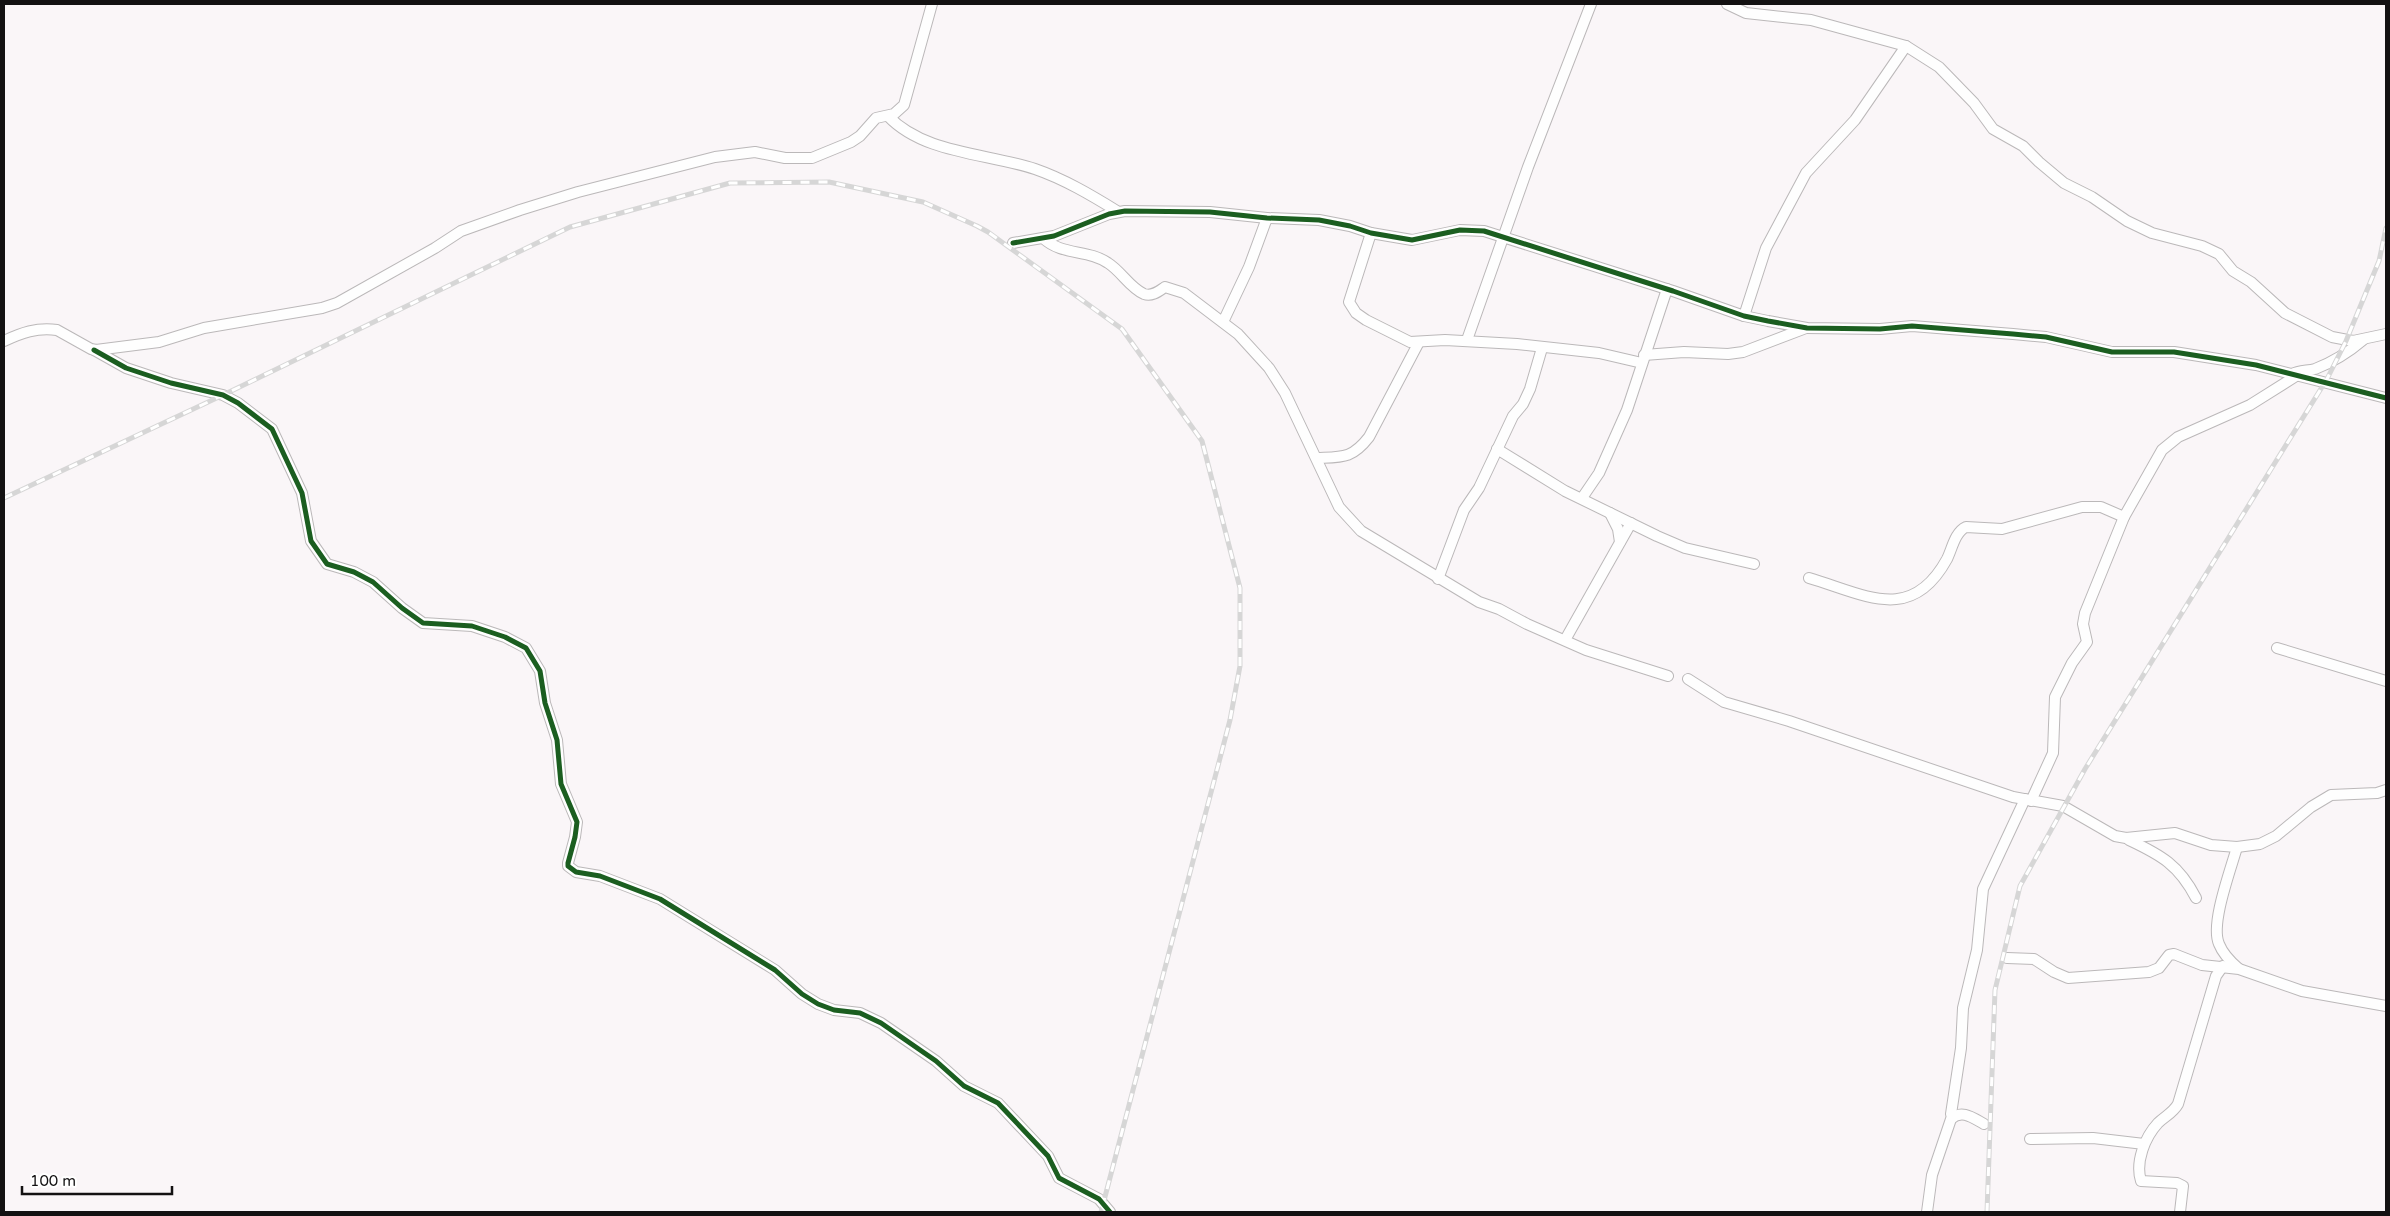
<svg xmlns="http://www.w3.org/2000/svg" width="2390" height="1216" font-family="'Varela Round',sans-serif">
  <rect width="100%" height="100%" fill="#faf6f8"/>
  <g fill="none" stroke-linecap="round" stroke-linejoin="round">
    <defs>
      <g id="street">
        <path d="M1727,4L1746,13L1811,20L1906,46L1939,67L1974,103L1993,129L2023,146L2039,162L2064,183L2092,197L2127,221L2152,233L2202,246L2219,254L2233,271L2251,282L2285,313L2332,337L2353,341L2386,334"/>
        <path d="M888,116C924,154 987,153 1035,169C1064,179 1091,195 1117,211"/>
        <path d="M1371,233L1349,302L1356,313L1366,320L1410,342L1445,340L1517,344L1599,353L1642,363"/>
        <path d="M1043,238C1062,256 1088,249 1108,263C1121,271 1130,288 1144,294C1152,297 1159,291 1165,287L1184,293L1238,334L1269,368L1285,393L1339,507L1361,531L1479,602L1499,609L1527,624L1586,650L1668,676"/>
        <path d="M1013,243L1054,236L1109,214L1125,211L1210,212L1267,218L1319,220L1350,226L1371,233L1412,240L1460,230L1484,231L1673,291L1744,316L1768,321L1807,328L1880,329L1912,326L2013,334L2046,337L2112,352H2174L2256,365L2386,398"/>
        <path d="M1744,316L1766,248L1806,173L1855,120L1906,46"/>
        <path d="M1223,322L1249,267L1267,218"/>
        <path d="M1467,340L1528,167L1591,4"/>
        <path d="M4,341C21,333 37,327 57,330L91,349L96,350L159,342L204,328L322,308L337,303L435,248L461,231L520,210L578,192L715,157L755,152L785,158H812L851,142L860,136L876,118L894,114L904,105L932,4"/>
        <path d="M94,350L126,368L171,383L223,395L238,403L272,429L302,493L311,541L327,564L354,572L373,582L402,608L423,623L472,626L505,637L526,648L540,671L545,703L557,740L561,784L577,822L575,837L568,863V866L576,872L600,876L660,899L775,970L802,994L818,1004L834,1010L860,1013L881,1023L936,1061L964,1086L998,1103L1048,1156L1059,1178L1099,1199L1110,1212"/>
        <path d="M1644,355L1684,352L1728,354L1743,352L1806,328"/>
        <path d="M2292,374C2299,370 2307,371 2315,369C2333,362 2349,352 2363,340"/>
        <path d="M1497,449L1565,491L1657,536L1685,548L1754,564"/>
        <path d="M1317,458C1342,457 1352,459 1369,437L1419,342"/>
        <path d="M1582,498L1599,473L1627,410L1667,289"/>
        <path d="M1610,513L1618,529L1620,542"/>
        <path d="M1809,578C1864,594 1911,625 1947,559C1952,549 1955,532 1966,527L2002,529L2082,507H2101L2124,517"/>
        <path d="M1438,579L1464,510L1479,488L1513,416L1523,404L1530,389L1542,348"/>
        <path d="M1565,640L1631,523"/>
        <path d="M2277,648L2386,681"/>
        <path d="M1688,679L1724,702L1789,721L2013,797L2063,806L2115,836L2126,838L2175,833L2211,845L2237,847L2260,844L2276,836L2311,807L2331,795L2377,793L2386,790"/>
        <path d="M2031,801L2053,753L2055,697L2072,663L2087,642L2083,624L2085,613L2124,517L2162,450L2178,437L2250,405L2296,376"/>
        <path d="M2129,840C2161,855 2179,865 2196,898"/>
        <path d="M2237,847C2231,869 2210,924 2219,944C2223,954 2231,962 2238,968"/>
        <path d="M2007,958L2034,959L2054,972L2068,978L2149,972L2159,968L2169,955L2174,954L2202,965L2239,969L2302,991L2386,1006"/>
        <path d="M1951,1114L1961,1048L1963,1008L1977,950L1983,889L2025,799"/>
        <path d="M2030,1139L2093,1138L2144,1144"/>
        <path d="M1927,1212L1932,1175L1951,1119C1962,1109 1973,1118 1984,1124"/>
        <path d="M2180,1212L2183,1186L2177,1183L2141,1181C2135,1162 2145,1137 2158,1123C2165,1116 2173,1113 2178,1104L2216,976L2223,966"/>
      </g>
    </defs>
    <use href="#street" stroke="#bbb8b9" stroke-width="12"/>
    <use href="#street" stroke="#fefefe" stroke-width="10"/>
    <defs>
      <g id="rail">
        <path d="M4,498L223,395L570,227L730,183L829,182L923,202L977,226L988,232L1122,329L1202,441L1240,588V666L1230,720L1101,1212"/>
        <path d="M1987,1212L1995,990L2020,886L2085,769L2327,379L2346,341L2379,261L2386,228"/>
      </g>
    </defs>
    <use href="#rail" stroke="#d6d6d6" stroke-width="5"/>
    <use href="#rail" stroke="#fff" stroke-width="3" stroke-dasharray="9" stroke-linecap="butt"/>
    <defs>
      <g id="cycleway">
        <path d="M1013,243L1054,236L1109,214L1125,211L1210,212L1267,218L1319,220L1350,226L1371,233L1412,240L1460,230L1484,231L1673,291L1744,316L1768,321L1807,328L1880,329L1912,326L2013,334L2046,337L2112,352H2174L2256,365L2386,398"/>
        <path d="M94,350L126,368L171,383L223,395L238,403L272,429L302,493L311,541L327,564L354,572L373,582L402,608L423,623L472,626L505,637L526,648L540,671L545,703L557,740L561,784L577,822L575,837L568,863V866L576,872L600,876L660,899L775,970L802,994L818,1004L834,1010L860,1013L881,1023L936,1061L964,1086L998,1103L1048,1156L1059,1178L1099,1199L1110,1212"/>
      </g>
    </defs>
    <use href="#cycleway" stroke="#fff" stroke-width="8"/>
    <use href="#cycleway" stroke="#1b5e20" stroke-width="5"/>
  </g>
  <rect width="2390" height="1216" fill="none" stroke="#131112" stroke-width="10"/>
  <path d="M22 1186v8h150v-8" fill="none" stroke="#131112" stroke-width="2.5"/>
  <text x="30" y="1186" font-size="15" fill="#131112" stroke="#ffffff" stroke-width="4" paint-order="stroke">100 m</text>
</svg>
